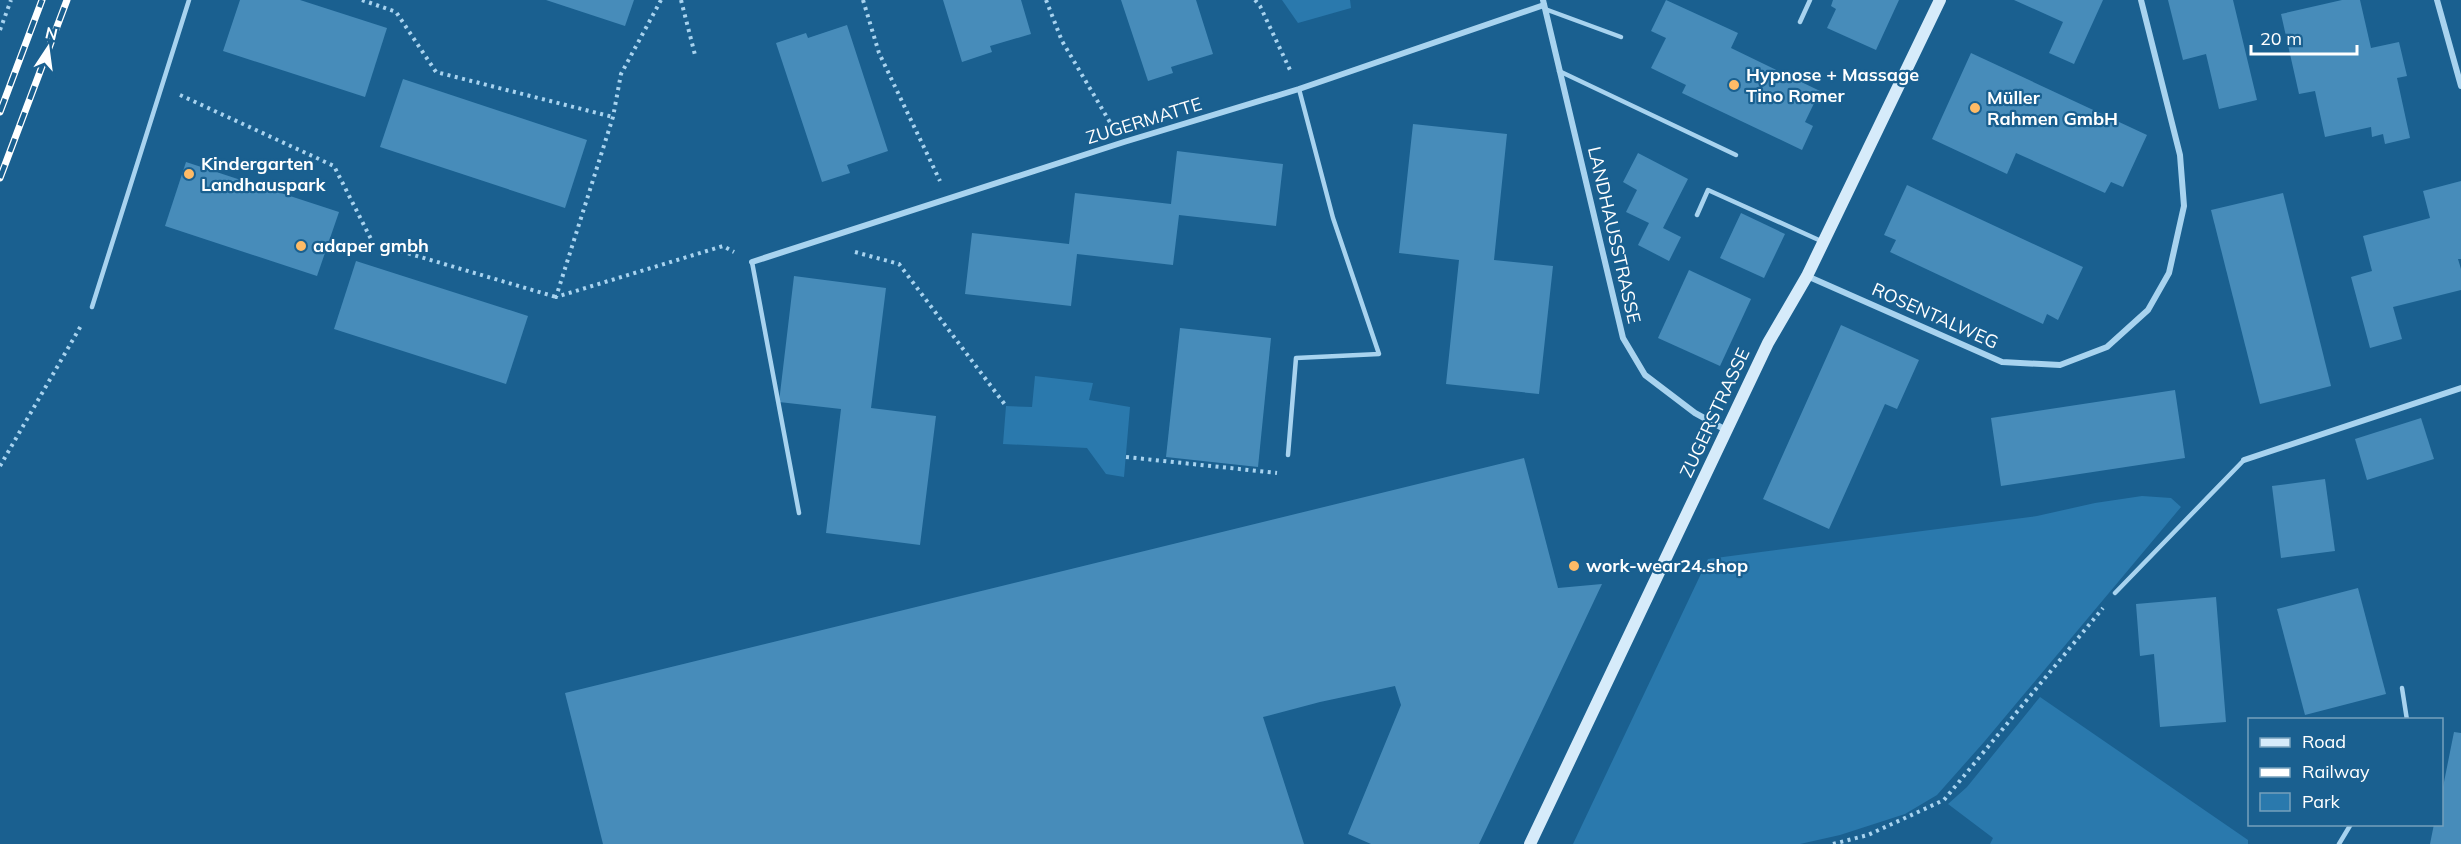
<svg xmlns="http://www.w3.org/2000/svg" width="2461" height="844" font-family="Mulish,sans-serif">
  <rect width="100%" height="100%" fill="#1a6090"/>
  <g fill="#2a79ad">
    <path d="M1282,0H1350L1351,8L1298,23Z"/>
    <path d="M1035,376L1093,383L1089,400L1130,407L1124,477L1106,474L1087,448L1003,444L1006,406L1032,407Z"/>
    <path d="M2142,496L2171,498L2181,507L1984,742L1937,795L1905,814L1840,835L1800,844H1573L1708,559L2037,516L2095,503Z"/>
    <path d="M2040,697L2248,840V844H1990L1993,838L1948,804L1967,787Z"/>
  </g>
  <g fill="#478cba">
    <path d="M240,0H300L387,28L365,97L223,51Z"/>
    <path d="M546,0H634L625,26Z"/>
    <path d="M943,0H1021L1031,34L990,46L992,52L962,62Z"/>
    <path d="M1121,0H1196L1213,54L1171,67L1173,73L1148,81Z"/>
    <path d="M1666,0L1738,33L1731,48L1820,91L1805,122L1813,126L1802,150L1682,93L1686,85L1651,68L1666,38L1651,31Z"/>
    <path d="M1833,0H1899L1876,50L1827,28L1836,9L1831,6Z"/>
    <path d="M2014,0H2103L2074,64L2049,53L2063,22Z"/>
    <path d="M2168,0H2233L2257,100L2219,109L2206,54L2183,60Z"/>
    <path d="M2342,0H2360L2371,48L2399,42L2407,76L2397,78L2410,138L2385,144L2383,134L2372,137L2371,127L2325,137L2315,91L2299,94L2281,14Z"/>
    <path d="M847,25L888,151L847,165L850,173L822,182L776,43L806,33L808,38Z"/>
    <path d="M1971,53L2147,135L2123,187L2111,182L2105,193L2016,153L2007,174L1932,139Z"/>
    <path d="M403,79L587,140L565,208L380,147Z"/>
    <path d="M1413,124L1507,134L1494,260L1553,266L1539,394L1446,384L1459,260L1399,253Z"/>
    <path d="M1177,151L1283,164L1276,226L1179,215L1173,265L1077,254L1071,306L965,294L972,233L1069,244L1075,193L1171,204Z"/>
    <path d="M1638,153L1688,179L1663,228L1681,237L1669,261L1638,245L1649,223L1626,212L1637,190L1623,182Z"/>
    <path d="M186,162L339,212L317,276L165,226Z"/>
    <path d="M2461,181V259H2458L2461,269V290L2393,307L2402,339L2370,348L2351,277L2372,271L2363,236L2430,218L2423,191Z"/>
    <path d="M1907,185L2083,267L2058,320L2047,314L2043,324L1890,252L1896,240L1884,235Z"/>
    <path d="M2283,193L2331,386L2260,404L2211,210Z"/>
    <path d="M1741,213L1785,234L1764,278L1720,258Z"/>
    <path d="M356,261L528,316L506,384L334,329Z"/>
    <path d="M1689,270L1751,299L1720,366L1658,338Z"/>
    <path d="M794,276L886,288L871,408L936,416L920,545L826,533L841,409L779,402Z"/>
    <path d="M1841,325L1919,360L1897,409L1885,404L1829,529L1763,499Z"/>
    <path d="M1180,328L1271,338L1258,467L1166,457Z"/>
    <path d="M2175,390L2185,458L2001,486L1991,418Z"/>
    <path d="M2421,418L2434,459L2367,480L2355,439Z"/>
    <path d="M1524,458L1558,588L1602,584L1479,844H1371L1348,834L1401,705L1395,686L1320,702L1263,717L1304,844H603L565,693Z"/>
    <path d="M2325,479L2335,551L2281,558L2272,486Z"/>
    <path d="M2358,588L2386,694L2305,715L2277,609Z"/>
    <path d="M2216,597L2226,722L2160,727L2154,654L2140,656L2136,604Z"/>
    <path d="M2454,732L2461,733V844H2430L2434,824H2442V792Z"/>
  </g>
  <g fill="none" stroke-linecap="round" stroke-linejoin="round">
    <g stroke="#a8d3ef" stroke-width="4" stroke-dasharray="3 4.5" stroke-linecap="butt">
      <path d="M362,0L396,12L436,72L613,117"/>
      <path d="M661,0L621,74L613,117L556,297L723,246L734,252"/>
      <path d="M681,0L695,55"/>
      <path d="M863,0L879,53L940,181"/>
      <path d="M1046,0L1062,41L1111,124"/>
      <path d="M1255,0L1260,6L1291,72"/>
      <path d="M0,30L11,0"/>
      <path d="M180,95L334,166L373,243L556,297"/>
      <path d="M855,252L899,264L1006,406"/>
      <path d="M1126,457L1277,473"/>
      <path d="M0,466L82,324"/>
      <path d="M1833,844L1868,835L1944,800L2103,608"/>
    </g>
    <g stroke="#a8d3ef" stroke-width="4.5">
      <path d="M1545,9L1621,37"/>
      <path d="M1800,22L1810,0"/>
      <path d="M1559,71L1736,155"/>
      <path d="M1697,215L1708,190L1821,241"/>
      <path d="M752,262L799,513"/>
      <path d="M92,307L189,0"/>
      <path d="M1288,455L1296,358L1379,354L1333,218L1299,89"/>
      <path d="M2115,593L2244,460"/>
      <path d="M2402,688L2407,720"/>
      <path d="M2339,844L2351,824"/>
    </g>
    <g stroke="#a8d3ef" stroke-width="6">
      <path d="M1543,0L1623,338L1645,375L1695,413L1726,430"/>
      <path d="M2437,0L2461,86"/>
      <path d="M752,262L1124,142L1299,89L1544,5"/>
      <path d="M1807,276L2002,362L2060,365L2107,347L2148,310L2169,273L2184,206L2180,155L2141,0"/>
      <path d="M2244,460L2461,388"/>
    </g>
    <path stroke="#d6ebfa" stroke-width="12" d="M1530,844L1768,343L1807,276L1940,0"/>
    <defs>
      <g id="rail">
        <path d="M0,112L42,0"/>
        <path d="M0,178L67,0"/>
      </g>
    </defs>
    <use href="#rail" stroke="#fff" stroke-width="7"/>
    <use href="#rail" stroke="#1a6090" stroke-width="4.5" stroke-dasharray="14" stroke-linecap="butt"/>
  </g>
  <g fill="#fb6" stroke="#1a6090" stroke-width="2">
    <circle cx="1734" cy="85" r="6"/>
    <circle cx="1975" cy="108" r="6"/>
    <circle cx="189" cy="174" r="6"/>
    <circle cx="301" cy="246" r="6"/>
    <circle cx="1574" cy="566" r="6"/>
  </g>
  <g text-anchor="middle" stroke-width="4.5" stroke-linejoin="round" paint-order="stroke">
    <g font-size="18" font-weight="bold" fill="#fff" stroke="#1a6090" text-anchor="start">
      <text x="1746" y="81">Hypnose + Massage<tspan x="1746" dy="21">Tino Romer</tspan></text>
      <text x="1987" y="104">Müller<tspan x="1987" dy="21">Rahmen GmbH</tspan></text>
      <text x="201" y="170">Kindergarten<tspan x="201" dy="21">Landhauspark</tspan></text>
      <text x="313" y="252">adaper gmbh</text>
      <text x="1586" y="572">work-wear24.shop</text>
    </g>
    <g font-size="18" fill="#fff" stroke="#1a6090">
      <text transform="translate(1144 121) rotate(-17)" y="6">ZUGERMATTE</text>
      <text transform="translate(1614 235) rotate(77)" y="6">LANDHAUSSTRASSE</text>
      <text transform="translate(1935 316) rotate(24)" y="6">ROSENTALWEG</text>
      <text transform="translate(1715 413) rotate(-65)" y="6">ZUGERSTRASSE</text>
    </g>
  </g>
  <rect x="2248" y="718" width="195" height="108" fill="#1a6090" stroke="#76a0bc" stroke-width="1.5"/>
  <rect x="2260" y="738" width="30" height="9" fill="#d6ebfa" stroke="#76a0bc" stroke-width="1.5"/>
  <text x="2302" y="748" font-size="18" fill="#ffffff">Road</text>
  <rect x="2260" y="768" width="30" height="9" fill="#ffffff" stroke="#76a0bc" stroke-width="1.5"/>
  <text x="2302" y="778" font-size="18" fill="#ffffff">Railway</text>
  <rect x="2260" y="793" width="30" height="18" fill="#2a79ad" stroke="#76a0bc" stroke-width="1.5"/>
  <text x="2302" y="808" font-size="18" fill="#ffffff">Park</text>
  <g transform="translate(48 48) rotate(13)" stroke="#1a6090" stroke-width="4.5" paint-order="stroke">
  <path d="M0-4.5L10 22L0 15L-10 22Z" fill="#ffffff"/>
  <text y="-9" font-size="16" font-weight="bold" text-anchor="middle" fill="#ffffff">N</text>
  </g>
  <path d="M2251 45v9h106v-9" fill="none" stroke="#ffffff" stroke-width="3"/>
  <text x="2260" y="45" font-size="18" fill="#ffffff" stroke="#1a6090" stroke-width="4.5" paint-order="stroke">20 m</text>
</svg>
